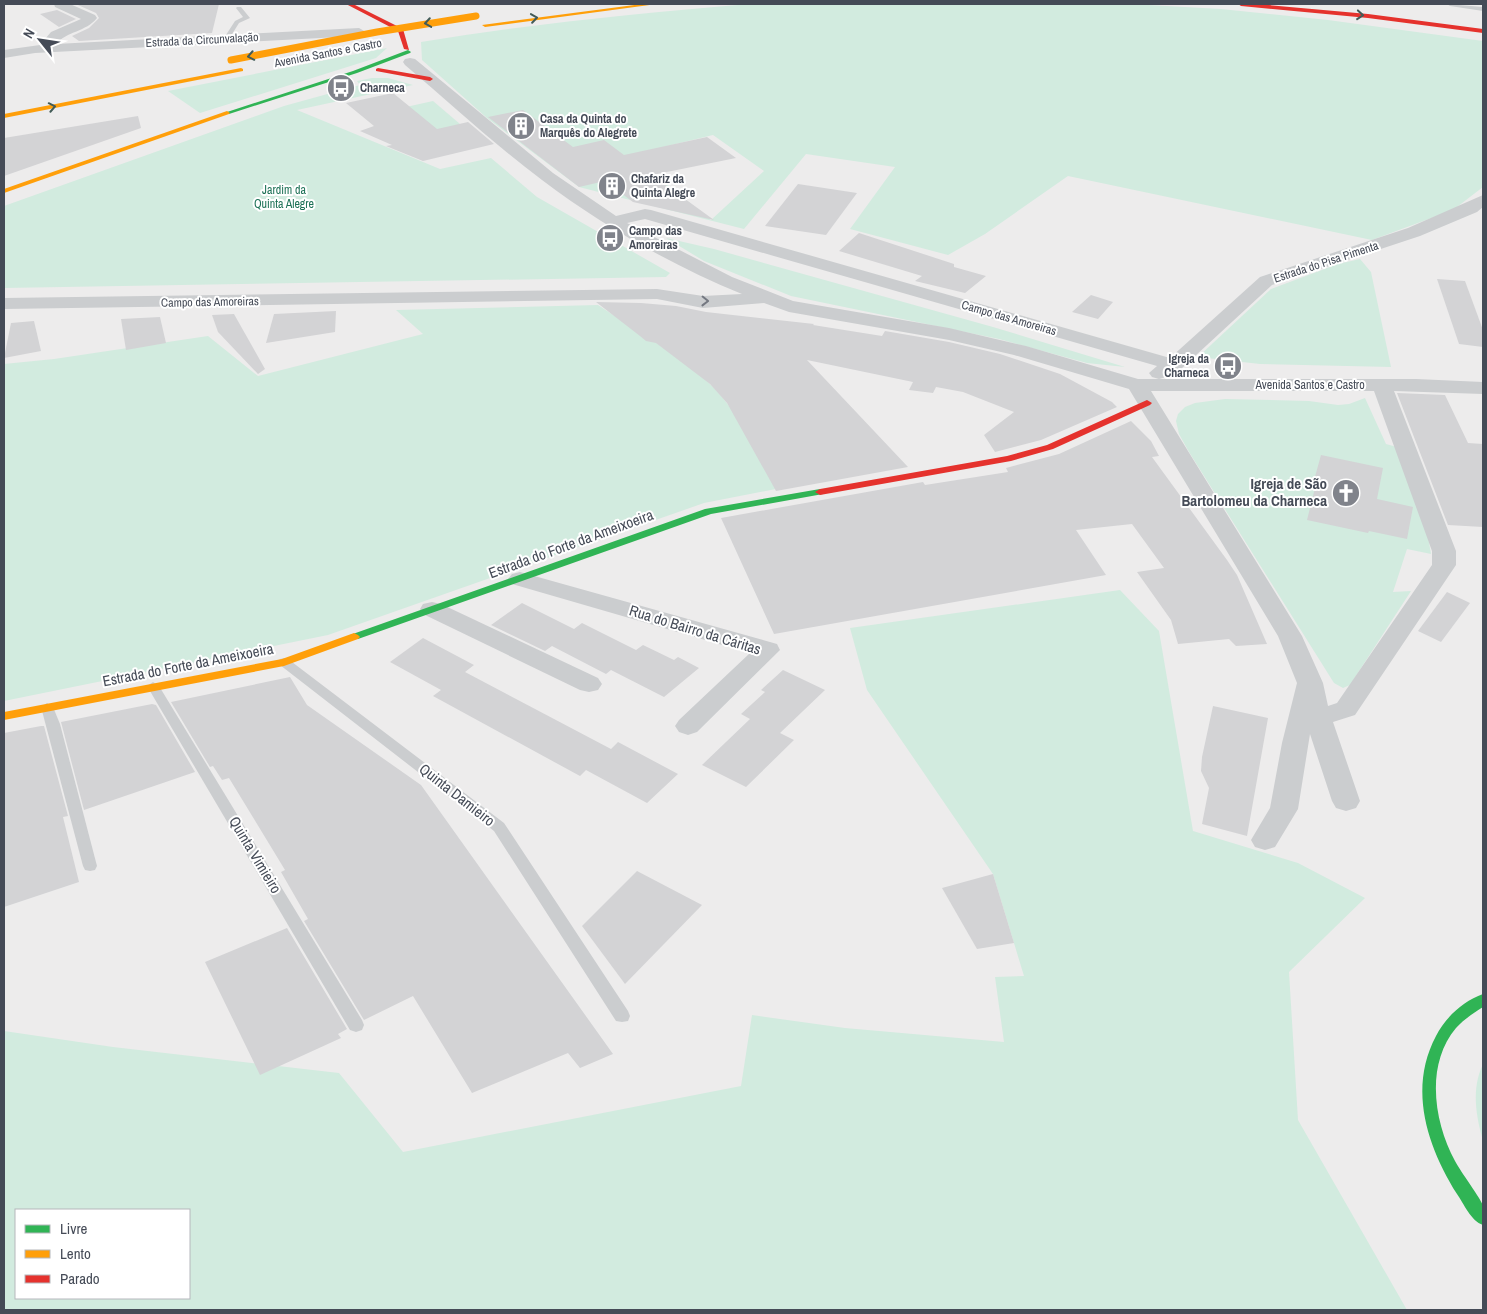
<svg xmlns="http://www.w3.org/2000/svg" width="1487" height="1314" font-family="'Archivo Narrow',sans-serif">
  <rect width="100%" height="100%" fill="#edecec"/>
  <g fill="#d2ebdf" fill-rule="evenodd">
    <path d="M750,4H1130L1221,9L1328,20L1483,41V187L1453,210L1372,240L1068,176L985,234L948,255L850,229L895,167L806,154L744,229L579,187L487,118L422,60L421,42C530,24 640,13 750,4ZM713,135L764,171L711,220L630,155Z"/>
    <path d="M387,48L376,58L200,113L168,91Z"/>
    <path d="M372,78H388L413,85L297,110L440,169L491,158L537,197L670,273L666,277L4,288V206L284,106L360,85L357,81Z"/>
    <path d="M433,101L467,130L421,139L388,111Z"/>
    <path d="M666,238L714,249L993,327L1125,367L1087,363L999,339L791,296L704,261Z"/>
    <path d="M1360,259L1371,272L1391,367L1260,364L1198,357L1271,289L1338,264Z"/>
    <path d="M598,305C637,331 700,366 726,402C744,426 760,462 776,489L704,503L328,635L4,701V364L54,359L208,336L258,376L423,334L396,310Z"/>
    <path d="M1365,398L1386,444L1404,449L1420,490L1431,554L1407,549L1393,592L1411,591L1350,685L1343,688L1334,683L1189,452L1179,434L1176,421L1178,414L1185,407L1195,403L1225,399L1309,401L1338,405L1349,404Z"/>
    <path d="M1120,590L1159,631L1193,831L1298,863L1365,898L1289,972L1298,1120L1407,1310H4V1031L113,1047L339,1073L403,1152L741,1086L752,1015L845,1028L1004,1042L995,977L1024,976L993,874L867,690L850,628ZM16,1210H189V1298H16Z"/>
    <path d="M1483,1064V1141C1476,1116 1471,1089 1483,1064Z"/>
  </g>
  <g fill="#d3d3d5">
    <path d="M84,4H219L212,33L79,41L72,36L89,28L99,18L96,13L78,5Z"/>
    <path d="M57,10L76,19L59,27L40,14Z"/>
    <path d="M393,93L437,129L468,122L494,144L423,161L386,146L392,145L360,131L374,126L346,103Z"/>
    <path d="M523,110L573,147L604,140L624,155L707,137L736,158L652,175L714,220L633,202L605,181L579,187L488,117Z"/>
    <path d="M138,116L141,128L4,176V138Z"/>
    <path d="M798,184L857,193L826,235L765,226Z"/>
    <path d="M859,233L954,264V267L986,276L965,293L915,281L922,276L839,251Z"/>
    <path d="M1437,279L1465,281L1483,330V347L1459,344Z"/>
    <path d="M1091,295L1113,302L1098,319L1072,312Z"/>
    <path d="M596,302L641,303L676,306L706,312L814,324L813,325L882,336L885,331L949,342L1000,354L1060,374L1112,402L1117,407L1041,440L995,452L984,435L1014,412L963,392L936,387L933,393L909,390L913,382L807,360L908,467L776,491L727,403L710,384L656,343L646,341L640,336Z"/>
    <path d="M336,311L335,332L266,343L274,314Z"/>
    <path d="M234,314L265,369L258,374L218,332L212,315Z"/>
    <path d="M160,317L166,343L126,350L121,319Z"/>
    <path d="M34,321L41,351L4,358L11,323Z"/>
    <path d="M1397,393L1445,395L1468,443L1483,444V527L1448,525Z"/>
    <path d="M1131,421L1151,441L1159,456L1152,457L1227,560L1237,575L1267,644L1236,646L1229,639L1178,644L1171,620L1137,572L1164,568L1132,524L1076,530L1106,575L774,634L721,518L923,482L925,485L1008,472L1006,468L1059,454Z"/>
    <path d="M1321,455L1383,468L1377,499L1413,507L1407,539L1369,531L1368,533L1307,520L1316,484H1313Z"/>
    <path d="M1447,592L1470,603L1441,642L1418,631Z"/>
    <path d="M522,603L574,629L582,623L636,650L643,645L674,660L678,657L699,668L664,697L611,670L606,674L552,646L545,651L491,625Z"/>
    <path d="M423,638L474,665L465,672L611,749L618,742L678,774L647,803L586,770L580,776L433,696L441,690L390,662Z"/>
    <path d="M783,670L825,690L780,733L794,740L746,787L702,765L750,719L741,714L765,692L761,690Z"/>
    <path d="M290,677L307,705L421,785L613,1054L580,1068L568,1053L472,1093L413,996L364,1020L304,921L308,919L281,872L285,870L229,778L222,780L213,766L210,767L171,702Z"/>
    <path d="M152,704L156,705L195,772L84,810L61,722Z"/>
    <path d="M1213,706L1268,718L1247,836L1202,824L1209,788L1201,771L1202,757Z"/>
    <path d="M41,726H44L68,816L63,817L79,882L4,907V733Z"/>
    <path d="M637,871L702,905L625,984L582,926Z"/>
    <path d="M993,874L1014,943L977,949L942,888Z"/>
    <path d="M287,928L347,1029L338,1034L341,1038L260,1075L205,962Z"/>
  </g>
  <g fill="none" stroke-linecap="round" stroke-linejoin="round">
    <g fill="#cbcdcf" fill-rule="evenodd">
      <path d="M1447,4L1483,7V11L1450,6Z"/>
      <path d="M237,7H241L250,18L239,23L229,39H225L224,38L235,21L243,17L236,8Z"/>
      <path d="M284,658L288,659L504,823L628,1011L630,1016L628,1021L622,1022L616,1021L494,831L280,665L278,662L280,659Z"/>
      <path d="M153,682L159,686L362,1020L364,1025L362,1030L356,1032L350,1030L147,686Z"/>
      <path d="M47,703L53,707L60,724L97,866L95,870L90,871L85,870L83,866L41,707Z"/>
    </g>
    <g fill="#cbcdcf" fill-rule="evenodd">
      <path d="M54,4H70L95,15L97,18C86,32 67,31 56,44L359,28L366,32L359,36L35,53L4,58V50L40,45L51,32L81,19L55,7Z"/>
      <path d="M410,58L415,59L553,173L616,216L645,209L651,210L1170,358L1260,277L1408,228L1483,195V207L1477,212L1420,236L1272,285L1181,369L1166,377L1159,379L1152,377L1149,373L1157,366L645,219L627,223L732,277L793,301L949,328L1026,346L1138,379H1416L1483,382V394L1394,391L1456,551V565L1355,715L1333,722L1360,801L1356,808L1346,811L1336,808L1332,801L1310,734L1298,809L1275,847L1265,850L1255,847L1251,840L1270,808L1282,743L1297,683L1278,636L1129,389L1014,355L949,340L789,312L764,303L703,308L657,299L4,309V298L657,289L703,296L742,294C671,265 603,226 542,180C494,144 450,103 405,65L403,62L405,59ZM1151,391H1374L1432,551V565L1337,703L1328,706L1323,683L1302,636Z"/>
      <path d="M520,572L777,644L780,650L697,732L688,735L679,732L675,726L679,720L750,653L512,584L508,579L512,574Z"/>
      <path d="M432,602L441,604L598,678L602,684L598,690L589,692L580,690L423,614L420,609L423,604Z"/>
    </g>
    <g fill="#30b455" fill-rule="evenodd">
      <path d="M408,50L411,52L410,53L357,73L229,114L224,113L353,71Z"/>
      <path d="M820,489L823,490L825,492L823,494L711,514L358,639H350L348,637L350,635L705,509Z"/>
      <path d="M1483,994V1007C1474,1013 1464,1019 1456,1028C1425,1065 1434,1122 1455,1161C1460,1171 1482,1200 1483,1206C1485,1212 1483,1220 1483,1225C1471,1221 1464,1204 1457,1194C1427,1146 1408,1089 1436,1036C1445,1018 1463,1001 1483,994Z"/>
    </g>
    <g fill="#ff9f0a" fill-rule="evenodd">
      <path d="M642,4H657L485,27L482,25Z"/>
      <path d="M241,68L243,69V71L4,118V114Z"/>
      <path d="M227,111L230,113L229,114L4,193V189Z"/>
      <path d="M354,633L358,635L360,637L358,639L284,666L4,720V712L282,659Z"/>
    </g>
    <g fill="#e5322d" fill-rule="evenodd">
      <path d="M346,4H353L403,29L409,50L404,49L398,31Z"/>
      <path d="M1238,4H1257L1368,14L1483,29V33L1368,18L1241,6Z"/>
      <path d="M378,68L430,77L433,79L430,81L376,71V69Z"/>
      <path d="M1147,400L1152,403L1150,405L1053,449L1011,461L820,495L815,492L820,489L1007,456L1047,445Z"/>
    </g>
    <path stroke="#ff9f0a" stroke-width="7" d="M231,60L377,32L476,16"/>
  </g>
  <defs><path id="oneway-chevron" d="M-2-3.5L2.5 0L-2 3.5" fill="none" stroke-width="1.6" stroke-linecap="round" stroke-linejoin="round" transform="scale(1.25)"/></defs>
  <g stroke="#425b57">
    <use href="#oneway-chevron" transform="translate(1360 15) rotate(5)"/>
    <use href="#oneway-chevron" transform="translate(534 18) rotate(-8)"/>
    <use href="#oneway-chevron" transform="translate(428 23) rotate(171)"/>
    <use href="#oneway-chevron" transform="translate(251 56) rotate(169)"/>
    <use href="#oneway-chevron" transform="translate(52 107) rotate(-11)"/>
  </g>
  <use stroke="#747881" href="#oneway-chevron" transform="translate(705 301) rotate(1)"/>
  <defs>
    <symbol id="bus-disc" viewBox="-11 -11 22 22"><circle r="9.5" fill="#80838b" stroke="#fff"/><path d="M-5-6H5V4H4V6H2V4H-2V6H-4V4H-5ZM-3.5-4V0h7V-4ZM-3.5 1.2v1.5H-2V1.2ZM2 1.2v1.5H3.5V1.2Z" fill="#fff"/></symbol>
    <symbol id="building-disc" viewBox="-11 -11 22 22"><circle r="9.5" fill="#80838b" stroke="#fff"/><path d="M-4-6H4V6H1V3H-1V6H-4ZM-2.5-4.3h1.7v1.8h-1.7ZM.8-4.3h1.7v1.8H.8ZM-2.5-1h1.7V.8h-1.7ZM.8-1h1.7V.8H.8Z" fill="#fff"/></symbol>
    <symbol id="church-disc" viewBox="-11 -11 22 22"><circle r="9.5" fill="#80838b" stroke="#fff"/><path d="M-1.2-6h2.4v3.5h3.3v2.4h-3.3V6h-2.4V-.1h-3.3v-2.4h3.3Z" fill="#fff"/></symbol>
  </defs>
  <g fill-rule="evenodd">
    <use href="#bus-disc" x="325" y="72" width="32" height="32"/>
    <use href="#building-disc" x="505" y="110" width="32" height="32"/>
    <use href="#building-disc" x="596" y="170" width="32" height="32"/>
    <use href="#bus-disc" x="594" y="222" width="32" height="32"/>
    <use href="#bus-disc" x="1212" y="350" width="32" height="32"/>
    <use href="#church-disc" x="1330" y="477" width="32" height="32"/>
  </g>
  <g text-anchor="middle" stroke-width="4" stroke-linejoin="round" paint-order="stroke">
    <g font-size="12" fill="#454b57" stroke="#fff">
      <text transform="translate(202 40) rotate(-3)" y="4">Estrada da Circunvalação</text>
      <text transform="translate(328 53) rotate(-11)" y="4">Avenida Santos e Castro</text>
      <text transform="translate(1326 262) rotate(-18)" y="4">Estrada do Pisa Pimenta</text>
      <text transform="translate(210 302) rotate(-1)" y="4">Campo das Amoreiras</text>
      <text transform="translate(1009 318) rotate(16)" y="4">Campo das Amoreiras</text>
      <text x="1310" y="389">Avenida Santos e Castro</text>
    </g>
    <g font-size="12" font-weight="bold" fill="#454b57" stroke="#fff" text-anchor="start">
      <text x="360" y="92">Charneca</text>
      <text x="540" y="123">Casa da Quinta do<tspan x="540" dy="14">Marquês do Alegrete</tspan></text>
      <text x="631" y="183">Chafariz da<tspan x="631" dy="14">Quinta Alegre</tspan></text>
      <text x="629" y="235">Campo das<tspan x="629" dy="14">Amoreiras</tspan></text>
      <text x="1209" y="363" text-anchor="end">Igreja da<tspan x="1209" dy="14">Charneca</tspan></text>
    </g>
    <g font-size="12" fill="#1d7156" stroke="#fff">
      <text x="284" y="194">Jardim da<tspan x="284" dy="14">Quinta Alegre</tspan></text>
    </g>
    <g font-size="15" font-weight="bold" fill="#454b57" stroke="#fff" text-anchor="end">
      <text x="1327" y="489">Igreja de São<tspan x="1327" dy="17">Bartolomeu da Charneca</tspan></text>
    </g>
    <g font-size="15" fill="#454b57" stroke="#fff">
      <text transform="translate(571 544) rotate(-20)" y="5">Estrada do Forte da Ameixoeira</text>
      <text transform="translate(695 630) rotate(17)" y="5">Rua do Bairro da Cáritas</text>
      <text transform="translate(188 665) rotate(-11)" y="5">Estrada do Forte da Ameixoeira</text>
      <text transform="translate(457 795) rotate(38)" y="5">Quinta Damieiro</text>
      <text transform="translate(255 855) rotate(59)" y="5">Quinta Vimieiro</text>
    </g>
  </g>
  <rect width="1487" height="1314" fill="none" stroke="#454b57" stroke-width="10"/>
  <rect x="15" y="1209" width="175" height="90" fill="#ffffff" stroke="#b5b7bc"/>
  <rect x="25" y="1225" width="25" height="8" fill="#30b455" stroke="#b5b7bc"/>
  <text x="60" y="1234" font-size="15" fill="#454b57">Livre</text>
  <rect x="25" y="1250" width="25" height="8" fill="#ff9f0a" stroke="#b5b7bc"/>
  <text x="60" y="1259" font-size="15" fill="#454b57">Lento</text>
  <rect x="25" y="1275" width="25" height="8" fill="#e5322d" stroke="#b5b7bc"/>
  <text x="60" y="1284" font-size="15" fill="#454b57">Parado</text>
  <g transform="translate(40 40) rotate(300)" stroke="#ffffff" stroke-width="4" paint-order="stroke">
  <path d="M0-4L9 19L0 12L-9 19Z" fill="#454b57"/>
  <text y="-8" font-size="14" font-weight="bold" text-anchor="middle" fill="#454b57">N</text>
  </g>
</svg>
